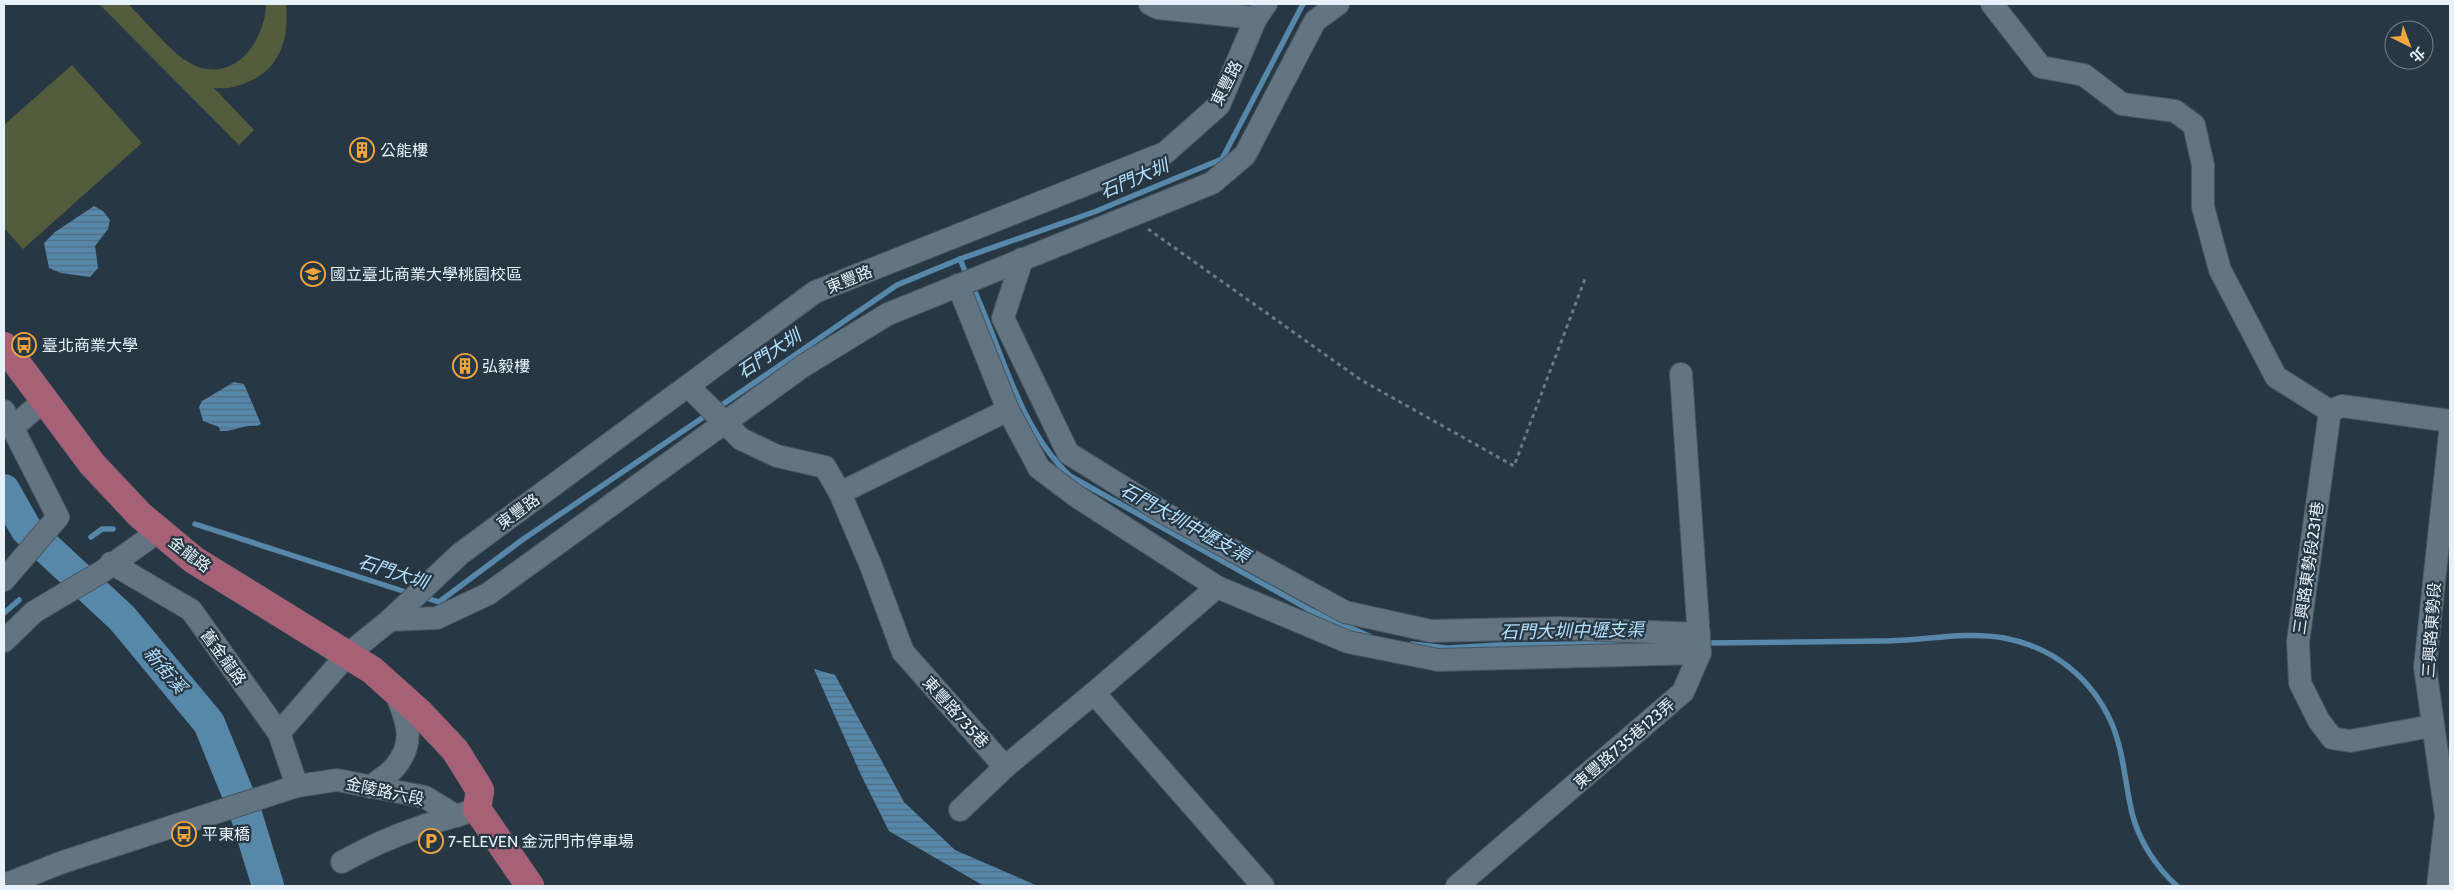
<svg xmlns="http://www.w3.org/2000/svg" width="2454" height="890" font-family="Cabin,'Noto Sans TC',sans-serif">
  <defs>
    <pattern id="water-rules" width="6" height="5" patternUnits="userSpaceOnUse" patternTransform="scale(1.25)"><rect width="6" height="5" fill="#5787a9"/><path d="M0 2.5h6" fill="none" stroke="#506e83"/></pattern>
  </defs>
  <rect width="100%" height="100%" fill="#273743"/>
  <g fill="#535d3e">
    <path d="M99,4H128C144,19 168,49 185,60C228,89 265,46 266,4H286C290,45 276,77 233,87C227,89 220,88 214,88L254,130L239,145Z"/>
    <path d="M72,65L142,143L23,249L4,228V125Z"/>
  </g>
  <g fill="url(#water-rules)">
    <path d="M94,206L103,211L110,220L108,229L95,246L98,268L90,277L61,273L49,268L44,243L55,232Z"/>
    <path d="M234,382L244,384L261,424L257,426C244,424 233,432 220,431L219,427L203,421L199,407L202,401Z"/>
    <path d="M814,669L835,675L904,802L955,850L1038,886H984L889,831L861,775Z"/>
  </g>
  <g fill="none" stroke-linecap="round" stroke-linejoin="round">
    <g stroke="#5787a9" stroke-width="5.5">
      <path d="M960,259L965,271"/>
      <path d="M974,290C1003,353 1019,428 1070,476L1310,610L1369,636"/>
      <path d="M716,409L897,285L960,259L1094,212L1222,159L1303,4"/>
      <path d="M195,524L409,593"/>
      <path d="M91,537L102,529H113"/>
      <path d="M423,597L439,602L522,540L708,414"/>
      <path d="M4,613L19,600"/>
      <path d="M1705,643C1764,642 1823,642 1883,641C1922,641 1965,631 2004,638C2053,647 2092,678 2112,724C2124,753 2125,784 2132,813C2139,841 2156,867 2177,886"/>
      <path d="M1412,644L1447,648L1499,645L1650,643"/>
    </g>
    <path stroke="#5787a9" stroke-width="32" d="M4,490L26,529L122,618L209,723L246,814L268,886"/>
    <defs>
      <g id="minor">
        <path d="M1150,4L1158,8L1256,18"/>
        <path d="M1992,4L2041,67L2084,75L2122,104L2175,111L2194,125L2203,165V207L2220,270L2276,377L2330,411"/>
        <path d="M1022,259L1003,318L1068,453L1166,514L1345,612L1431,631L1559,628L1699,634"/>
        <path d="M958,285L1008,410L1039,468L1076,496L1217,587L1348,642L1438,660L1700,653"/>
        <path d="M688,386L741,439L777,456L825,467L840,493L871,566L903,652L1005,767L1094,693L1263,886"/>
        <path d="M4,411L58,517L4,580"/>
        <path d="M12,428L46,399"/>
        <path d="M840,493L1008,410"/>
        <path d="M111,563L191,610L279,733L297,786"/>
        <path d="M390,620L437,618L488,594L803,366L888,314L1212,183L1245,155L1315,21L1338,4"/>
        <path d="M4,641L34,612L103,571L159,531"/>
        <path d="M1094,693L1217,587"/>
        <path d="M2432,726L2350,741L2332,738L2319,721L2300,683L2298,642L2330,411L2342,406L2450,421"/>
        <path d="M279,733L347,655L390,620L460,554L815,292L1165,153L1219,105L1256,18L1266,4"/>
        <path d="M371,787C378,780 389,775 395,767C417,741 406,719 395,691"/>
        <path d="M960,810L1005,767"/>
        <path d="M342,862C379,841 415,827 456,816"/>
        <path d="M4,885L63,862L297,786L337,780L425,797L456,816L477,809"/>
        <path d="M1457,886L1683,692L1700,653L1681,374"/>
        <path d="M2438,886L2446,816L2425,667L2450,433"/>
      </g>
      <path id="major" d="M4,346L92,464L140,515L194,560L372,670L420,713L455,750L480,790L477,809L530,886"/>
    </defs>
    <use href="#minor" stroke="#47555f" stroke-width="24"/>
    <use href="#major" stroke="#47555f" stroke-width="29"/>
    <path stroke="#6b7983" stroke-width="3" stroke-dasharray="4 4" stroke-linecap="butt" d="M1148,229L1361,380L1514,466L1585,279"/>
    <use href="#minor" stroke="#637482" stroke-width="22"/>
    <use href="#major" stroke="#a76177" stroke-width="28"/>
  </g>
  <defs>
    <symbol id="building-ring" viewBox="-11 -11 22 22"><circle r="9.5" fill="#273743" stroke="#f1a640" stroke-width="1.5"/><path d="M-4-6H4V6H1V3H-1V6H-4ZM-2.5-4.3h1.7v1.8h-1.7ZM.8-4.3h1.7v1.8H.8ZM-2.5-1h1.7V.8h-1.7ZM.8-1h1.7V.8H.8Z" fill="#f1a640"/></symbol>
    <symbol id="university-ring" viewBox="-11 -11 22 22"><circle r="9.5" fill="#273743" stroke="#f1a640" stroke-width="1.5"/><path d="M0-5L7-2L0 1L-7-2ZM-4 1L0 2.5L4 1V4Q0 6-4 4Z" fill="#f1a640"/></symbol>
    <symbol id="bus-ring" viewBox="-11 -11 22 22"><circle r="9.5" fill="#273743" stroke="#f1a640" stroke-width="1.5"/><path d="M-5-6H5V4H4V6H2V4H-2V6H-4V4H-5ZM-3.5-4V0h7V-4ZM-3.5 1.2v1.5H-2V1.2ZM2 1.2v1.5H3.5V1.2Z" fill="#f1a640"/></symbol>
    <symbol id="parking-ring" viewBox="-11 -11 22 22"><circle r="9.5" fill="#273743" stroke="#f1a640" stroke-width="1.5"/><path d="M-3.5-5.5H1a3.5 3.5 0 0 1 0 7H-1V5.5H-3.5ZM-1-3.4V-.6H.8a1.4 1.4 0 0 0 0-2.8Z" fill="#f1a640"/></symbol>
  </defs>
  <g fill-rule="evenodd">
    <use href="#building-ring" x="348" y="136" width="28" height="28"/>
    <use href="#university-ring" x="299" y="260" width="28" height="28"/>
    <use href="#bus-ring" x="10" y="331" width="28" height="28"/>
    <use href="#building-ring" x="451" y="352" width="28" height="28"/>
    <use href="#bus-ring" x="170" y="820" width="28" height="28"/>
    <use href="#parking-ring" x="417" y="827" width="28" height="28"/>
  </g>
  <g text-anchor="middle" stroke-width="4.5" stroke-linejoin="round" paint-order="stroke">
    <g font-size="16" fill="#e7f1f9" stroke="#273743">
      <text transform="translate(1226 83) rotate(-63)" y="6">東豐路</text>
      <text transform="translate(849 279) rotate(-22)" y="6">東豐路</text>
      <text transform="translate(518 511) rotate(-36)" y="6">東豐路</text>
      <text transform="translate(190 554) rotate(37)" y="6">金龍路</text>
      <text transform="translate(2308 568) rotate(-82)" y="6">三興路東勢段231巷</text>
      <text transform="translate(2431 630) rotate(-86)" y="6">三興路東勢段</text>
      <text transform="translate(224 657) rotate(54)" y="6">舊金龍路</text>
      <text transform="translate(956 712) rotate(48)" y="6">東豐路735巷</text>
      <text transform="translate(1624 743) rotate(-41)" y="6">東豐路735巷123弄</text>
      <text transform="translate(385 791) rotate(12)" y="6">金陵路六段</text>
    </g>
    <g font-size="16" fill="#e7f1f9" stroke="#273743" text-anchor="start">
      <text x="380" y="156">公能樓</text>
      <text x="330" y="280">國立臺北商業大學桃園校區</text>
      <text x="42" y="351">臺北商業大學</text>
      <text x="482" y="372">弘毅樓</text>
      <text x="202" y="840">平東橋</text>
      <text x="448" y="847">7-ELEVEN 金沅門市停車場</text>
    </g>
    <g font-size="18" font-style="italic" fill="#b5e0ff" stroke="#273743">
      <text transform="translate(1134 179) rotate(-23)" y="6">石門大圳</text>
      <text transform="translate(769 354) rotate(-34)" y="6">石門大圳</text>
      <text transform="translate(1185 523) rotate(29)" y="6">石門大圳中壢支渠</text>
      <text transform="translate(393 572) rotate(18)" y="6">石門大圳</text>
      <text transform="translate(1572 631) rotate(-1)" y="6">石門大圳中壢支渠</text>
      <text transform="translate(165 670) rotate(50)" y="6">新街溪</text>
    </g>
  </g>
  <rect width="2454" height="890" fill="none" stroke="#e7f1f9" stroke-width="10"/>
  <g transform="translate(2409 45) rotate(138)"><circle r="24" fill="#273743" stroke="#74818c"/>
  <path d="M0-4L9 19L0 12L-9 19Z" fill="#f1a640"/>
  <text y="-8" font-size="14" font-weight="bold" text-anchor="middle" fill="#e7f1f9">北</text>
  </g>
</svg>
